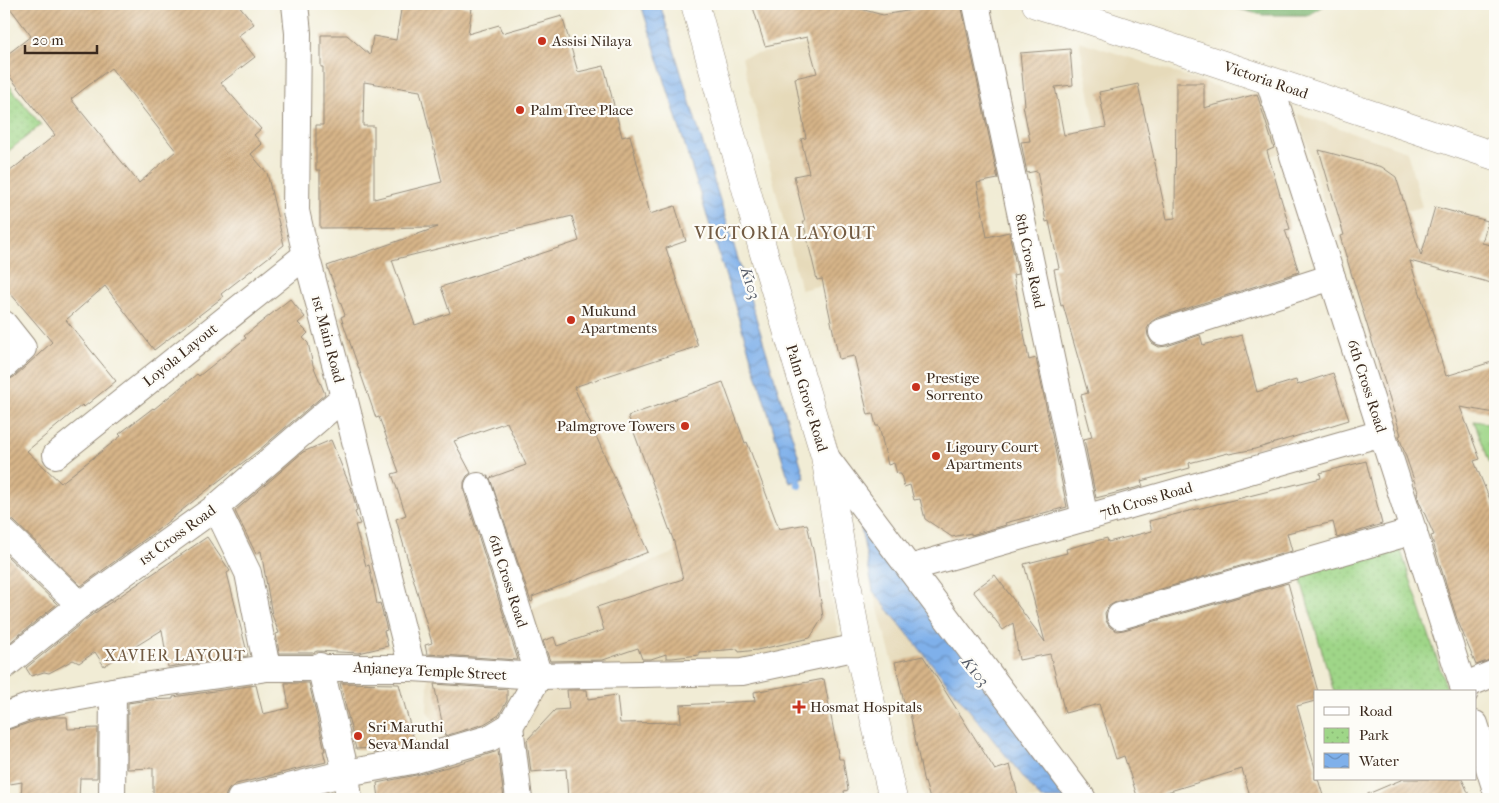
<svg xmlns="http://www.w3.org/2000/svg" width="1499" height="803" font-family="'IM FELL French Canon',serif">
  <defs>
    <pattern id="grass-tufts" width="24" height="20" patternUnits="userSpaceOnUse" patternTransform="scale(1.25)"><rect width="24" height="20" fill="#9fd688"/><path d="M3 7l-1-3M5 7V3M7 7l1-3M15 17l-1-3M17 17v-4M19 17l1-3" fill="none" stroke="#8ab875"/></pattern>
    <pattern id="forest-crowns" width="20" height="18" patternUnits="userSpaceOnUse" patternTransform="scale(1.25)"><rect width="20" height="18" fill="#7fb774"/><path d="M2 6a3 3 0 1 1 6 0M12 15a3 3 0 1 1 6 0" fill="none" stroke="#69955f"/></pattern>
    <pattern id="park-dots" width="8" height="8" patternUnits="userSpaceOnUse" patternTransform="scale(1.25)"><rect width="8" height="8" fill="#9fd688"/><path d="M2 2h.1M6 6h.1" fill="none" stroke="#8ab875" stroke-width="1.8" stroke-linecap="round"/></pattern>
    <pattern id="water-waves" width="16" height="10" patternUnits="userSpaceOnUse" patternTransform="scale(1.25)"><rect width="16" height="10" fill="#7fb0ea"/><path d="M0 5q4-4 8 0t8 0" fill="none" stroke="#698fbd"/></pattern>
    <pattern id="building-hatch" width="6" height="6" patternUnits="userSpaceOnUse" patternTransform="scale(1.25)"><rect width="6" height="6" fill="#d7b589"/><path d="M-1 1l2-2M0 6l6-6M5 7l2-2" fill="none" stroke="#b0936f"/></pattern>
  </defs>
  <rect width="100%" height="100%" fill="#fdfcf7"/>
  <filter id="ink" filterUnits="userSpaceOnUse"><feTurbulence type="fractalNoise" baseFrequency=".02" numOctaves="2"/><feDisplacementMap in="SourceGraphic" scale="10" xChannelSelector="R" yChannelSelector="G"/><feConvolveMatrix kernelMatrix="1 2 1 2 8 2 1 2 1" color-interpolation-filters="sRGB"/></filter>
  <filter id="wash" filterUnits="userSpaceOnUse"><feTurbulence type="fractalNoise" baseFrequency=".0096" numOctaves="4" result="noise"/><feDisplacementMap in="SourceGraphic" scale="20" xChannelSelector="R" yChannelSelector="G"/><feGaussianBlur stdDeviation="1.12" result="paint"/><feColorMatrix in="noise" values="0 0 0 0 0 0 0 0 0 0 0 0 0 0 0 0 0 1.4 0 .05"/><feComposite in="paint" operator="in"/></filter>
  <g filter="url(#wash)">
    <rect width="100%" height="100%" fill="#f1ecd5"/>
    <g fill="#e6daba">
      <path d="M891,28L946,255L801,290L742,57Z"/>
      <path d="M1079,41L1264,102L1282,151L1221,181L1124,275Z"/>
      <path d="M1298,114L1407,151L1422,207L1332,229Z"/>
      <path d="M681,550L765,593L828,582L843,656L581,680L584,733L538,735L539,773L456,783L446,739L427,711L429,657L530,656L520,613Z"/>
      <path d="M873,591L1041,799H924L892,660Z"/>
    </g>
    <path fill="url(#grass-tufts)" stroke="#6d8053" d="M1474,421L1495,424V477Z"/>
    <path fill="url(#forest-crowns)" stroke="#5d7049" d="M1219,4H1327L1309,15H1262Z"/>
    <g fill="url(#park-dots)" stroke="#6d8053">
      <path d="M4,79L41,125L6,153L4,150Z"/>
      <path d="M1400,548L1448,692H1334L1299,574Z"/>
    </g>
    <g fill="url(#water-waves)" stroke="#5d6d84">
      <path d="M641,4H660L805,478L790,483Z"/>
      <path d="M859,518L1077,799H1041L873,591Z"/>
    </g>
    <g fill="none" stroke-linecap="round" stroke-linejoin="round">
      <path stroke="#7fb0ea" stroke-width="8" d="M795,472L799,485"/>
    </g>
    <g id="blocks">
      <g fill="url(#building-hatch)" fill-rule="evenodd">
        <path d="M7,4H238L254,24L238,36L255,57L221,83L261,129L254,135L262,144L251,154L267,173L284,245L221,294L223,297L197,317L154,350L105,286L66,320L116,381L84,407L82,405L27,451L61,483L121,436L119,434L153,408L154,409L197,374L199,376L246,338L244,336L290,299L305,317L298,323L308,333L303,338L308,343L313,365L325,394L258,451L212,486L155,532L81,586L14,521L8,518L4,517V382L14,377L52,342L4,286V176L55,135L4,69V57L31,36ZM111,68L176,151L139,183L71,99Z"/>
        <path d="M402,4H449L472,8L468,34L499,25L502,33L562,16L578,72L604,66L622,137L630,135L650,214L675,206L686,241L666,248L698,346L574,387L648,552L532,597L533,601L531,602L490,478L526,465L507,422L454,441L471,473L467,476L464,482V491L518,660L427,654L425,645L432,643L396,519L406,515L392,474L399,472L379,417L376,418L341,317L345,315L327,266L438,227L320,228V170H316V125H323V67H321V35H347L370,55L373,36L396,40ZM364,82L420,91L442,182L374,199V126H363ZM572,216L579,241L441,287L450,313L415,325L392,260Z"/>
        <path d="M752,4H842L883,15L948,4H961L998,179L977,183L987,237L1009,232L1018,274L1013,275L1029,360L1036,358L1067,507L1005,523L1006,525L971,535V533L952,537L925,519L920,499L914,500L910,485L904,487L901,474H897L894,463L888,465L879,426H876L873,414L868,415L854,356L839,359L822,279L817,280L803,221H805L794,176L809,173L801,139L806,138L795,78L817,73L807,37L765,46Z"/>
        <path d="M1070,49L1073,85L1055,87L1064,135L1106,127L1099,92L1138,84L1167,219L1175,218L1176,83H1204V108L1257,94L1274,148L1267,151L1290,229L1285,230L1299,272L1157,318L1151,322L1147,329L1148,336L1152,343L1159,347L1167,346L1200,335L1203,345L1242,335L1257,392L1296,380L1297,385L1333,373L1349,420L1255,449L1229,454L1228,453L1189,463L1190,468L1141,481L1143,486L1096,498L1084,439L1092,437L1081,395L1088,393L1063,305L1061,306L1054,269L1059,268L1049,221L1046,222L1037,171L1027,173L1021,142L1030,141L1023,105H1025L1020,53Z"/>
        <path d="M1319,150L1382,167L1396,177L1421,256L1435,207L1488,221L1482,243L1495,246V284L1410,261L1446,376L1495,361V413L1460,407L1480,459L1474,461L1495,512V658L1476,665L1457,619L1431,536L1434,535L1419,501L1417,493L1418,492L1399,436L1401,435L1356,289L1340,236L1344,235Z"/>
        <path d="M723,382L745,443L747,442L779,529L807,524L814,554L823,617L810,638L757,650L739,652L738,649L699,652V655L672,658H666V654L651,659H642L638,648L603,660L550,661L543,641L554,637L557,646L604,630L597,607L683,579L674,542L628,416Z"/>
        <path d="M331,440L352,491L357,511L355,512L360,524L355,525L366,566L369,565L377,604L380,603L387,630L384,631L388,646L359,653L317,651L313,653H279L276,634L279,633L272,615L261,551L256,554L235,511L303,452Z"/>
        <path d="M1366,461L1382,524L1337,538L1333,522L1287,533L1292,551L1116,602L1109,606L1105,613L1106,621L1110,627L1117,631L1124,630L1288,583L1318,692H1315V701L1297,706L1315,768V779H1318L1324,799H1251L1242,769L1144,799H1138L1124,756L1116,759L1099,704L1065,713L1050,654L1019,660L1013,623L1003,630L973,591L995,575L1045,642L1024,564L1067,553L1066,549L1107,538L1108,542L1152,531L1149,521L1321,478L1320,473Z"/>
        <path d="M207,537L230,571L227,573L248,656L168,667L162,630L104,666L95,652L79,663L73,660L49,673L44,672L31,676L26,668L89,617Z"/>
        <path d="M4,553L57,604L8,644L4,639Z"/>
        <path d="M923,656L995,770L1010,765L1019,799H930L925,782L924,783L908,703H904L895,662Z"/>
        <path d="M824,679L839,759H843L848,790L844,791L845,799H568L566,769L531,772L527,740L555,710L569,709L567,690H587L588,699L617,695L620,723L681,722L680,705L755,701L754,692Z"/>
        <path d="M285,683H309L325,751H323L326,762L236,784L229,789L226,794L225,799H153V768L127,769L128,703L150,700L173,699V697L256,685L263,714L289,708Z"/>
        <path d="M340,683L399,684L415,744L374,753L373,748L356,749Z"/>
        <path d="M434,684L507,689V701L499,715L484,724L445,736Z"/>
        <path d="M52,717H67L68,729L98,728L97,778H80L79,799H21L22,782L4,785V731L35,721Z"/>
        <path d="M498,751L504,799H379L377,783L416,775L451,766Z"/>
        <path d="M1403,779H1462L1471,799H1356Z"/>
      </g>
    </g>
  </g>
  <g filter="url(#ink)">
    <use href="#blocks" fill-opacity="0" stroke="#968b7a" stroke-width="1"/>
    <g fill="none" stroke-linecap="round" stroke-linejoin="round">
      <defs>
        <g id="street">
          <path d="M295,4L298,33L296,211L306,255L344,397L412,668"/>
          <path d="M976,4L1085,518"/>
          <path d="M1269,81L1465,692"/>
          <path d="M4,324L23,348L4,366"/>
          <path d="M1162,332L1332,277"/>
          <path d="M56,455L306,255"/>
          <path d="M825,456L1083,799"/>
          <path d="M216,507L248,573L267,668"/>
          <path d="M4,532L80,605"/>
          <path d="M910,568L1382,433"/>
          <path d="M1120,616L1414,531"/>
          <path d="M4,666L80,605L216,507L344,397"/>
          <path d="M320,666L346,773L349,799"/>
          <path d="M1463,686L1495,673"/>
          <path d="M4,716L31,706L129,688L267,668H412L539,676L742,672L858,647"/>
          <path d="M1475,724L1495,787"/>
          <path d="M510,726L519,799"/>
          <path d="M112,799L113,691"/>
          <path d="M240,799L346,773L412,761L490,738L510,726L539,676L478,486"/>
        </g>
        <path id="secondary" d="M695,4L763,250L825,456L858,647L893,799"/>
        <path id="primary" d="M1036,4L1086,19L1495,156"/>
      </defs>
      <use href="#street" stroke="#968b7a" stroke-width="28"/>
      <use href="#secondary" stroke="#968b7a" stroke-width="29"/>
      <use href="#primary" stroke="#968b7a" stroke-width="29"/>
      <use href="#street" stroke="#fff" stroke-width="26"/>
      <use href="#secondary" stroke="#fff" stroke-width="28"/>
      <use href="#primary" stroke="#fff" stroke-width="28"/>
    </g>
  </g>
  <g fill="#c8321e" stroke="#fdfcf7" stroke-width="2">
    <circle cx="542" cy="41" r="5"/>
    <circle cx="520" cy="110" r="5"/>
    <circle cx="571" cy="320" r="5"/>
    <circle cx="916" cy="387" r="5"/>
    <circle cx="685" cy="426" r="5"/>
    <circle cx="936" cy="456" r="5"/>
    <path d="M796.5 699.5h5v5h5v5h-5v5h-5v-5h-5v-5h5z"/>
    <circle cx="358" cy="736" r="5"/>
  </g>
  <g text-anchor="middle" stroke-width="4.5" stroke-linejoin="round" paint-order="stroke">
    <g font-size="15" fill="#3b2a1e" stroke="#fdfcf7" text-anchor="start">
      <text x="552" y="46">Assisi Nilaya</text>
      <text x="530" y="115">Palm Tree Place</text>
      <text x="581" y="316">Mukund<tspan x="581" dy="17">Apartments</tspan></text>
      <text x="926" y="383">Prestige<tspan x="926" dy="17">Sorrento</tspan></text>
      <text x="675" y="431" text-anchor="end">Palmgrove Towers</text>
      <text x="946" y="452">Ligoury Court<tspan x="946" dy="17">Apartments</tspan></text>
      <text x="810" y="712">Hosmat Hospitals</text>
      <text x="368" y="732">Sri Maruthi<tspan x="368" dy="17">Seva Mandal</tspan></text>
    </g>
    <g font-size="15" fill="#3b2a1e" stroke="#fdfcf7">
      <text transform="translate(1266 80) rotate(19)" y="5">Victoria Road</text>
      <text transform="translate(1030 261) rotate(78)" y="5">8th Cross Road</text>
      <text transform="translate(328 339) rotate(75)" y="5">1st Main Road</text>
      <text transform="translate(180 355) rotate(-39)" y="5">Loyola Layout</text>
      <text transform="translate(1367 386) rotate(72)" y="5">6th Cross Road</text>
      <text transform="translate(807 398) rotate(73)" y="5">Palm Grove Road</text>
      <text transform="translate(1146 500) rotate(-16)" y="5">7th Cross Road</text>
      <text transform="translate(177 535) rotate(-36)" y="5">1st Cross Road</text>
      <text transform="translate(508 581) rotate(72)" y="5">6th Cross Road</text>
      <text transform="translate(430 671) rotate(3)" y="5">Anjaneya Temple Street</text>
    </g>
    <g font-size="16" font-style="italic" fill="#535965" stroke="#fdfcf7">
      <text transform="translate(751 283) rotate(73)" y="6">K103</text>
      <text transform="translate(976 671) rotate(51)" y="6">K103</text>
    </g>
    <g font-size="16" letter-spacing="1" fill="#725b43" stroke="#fdfcf7">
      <text x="175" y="661">XAVIER LAYOUT</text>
    </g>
    <g font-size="18" letter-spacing="1" fill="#725b43" stroke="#fdfcf7">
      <text x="785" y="239">VICTORIA LAYOUT</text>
    </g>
  </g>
  <rect width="1499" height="803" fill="none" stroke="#fdfcf7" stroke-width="20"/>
  <rect x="1314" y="690" width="162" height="90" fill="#fdfcf7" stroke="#afa8a0"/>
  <rect x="1324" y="707" width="25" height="8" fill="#ffffff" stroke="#afa8a0"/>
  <text x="1359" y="716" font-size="15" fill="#3b2a1e">Road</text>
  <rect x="1324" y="728" width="25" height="15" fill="url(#park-dots)" stroke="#afa8a0"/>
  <text x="1359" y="740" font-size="15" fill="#3b2a1e">Park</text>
  <rect x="1324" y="753" width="25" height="15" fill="url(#water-waves)" stroke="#afa8a0"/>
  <text x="1359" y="766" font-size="15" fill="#3b2a1e">Water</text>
  <path d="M25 45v8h72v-8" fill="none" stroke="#3b2a1e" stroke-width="2.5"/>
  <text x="32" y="45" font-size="15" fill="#3b2a1e" stroke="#fdfcf7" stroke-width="4" paint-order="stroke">20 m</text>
</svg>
